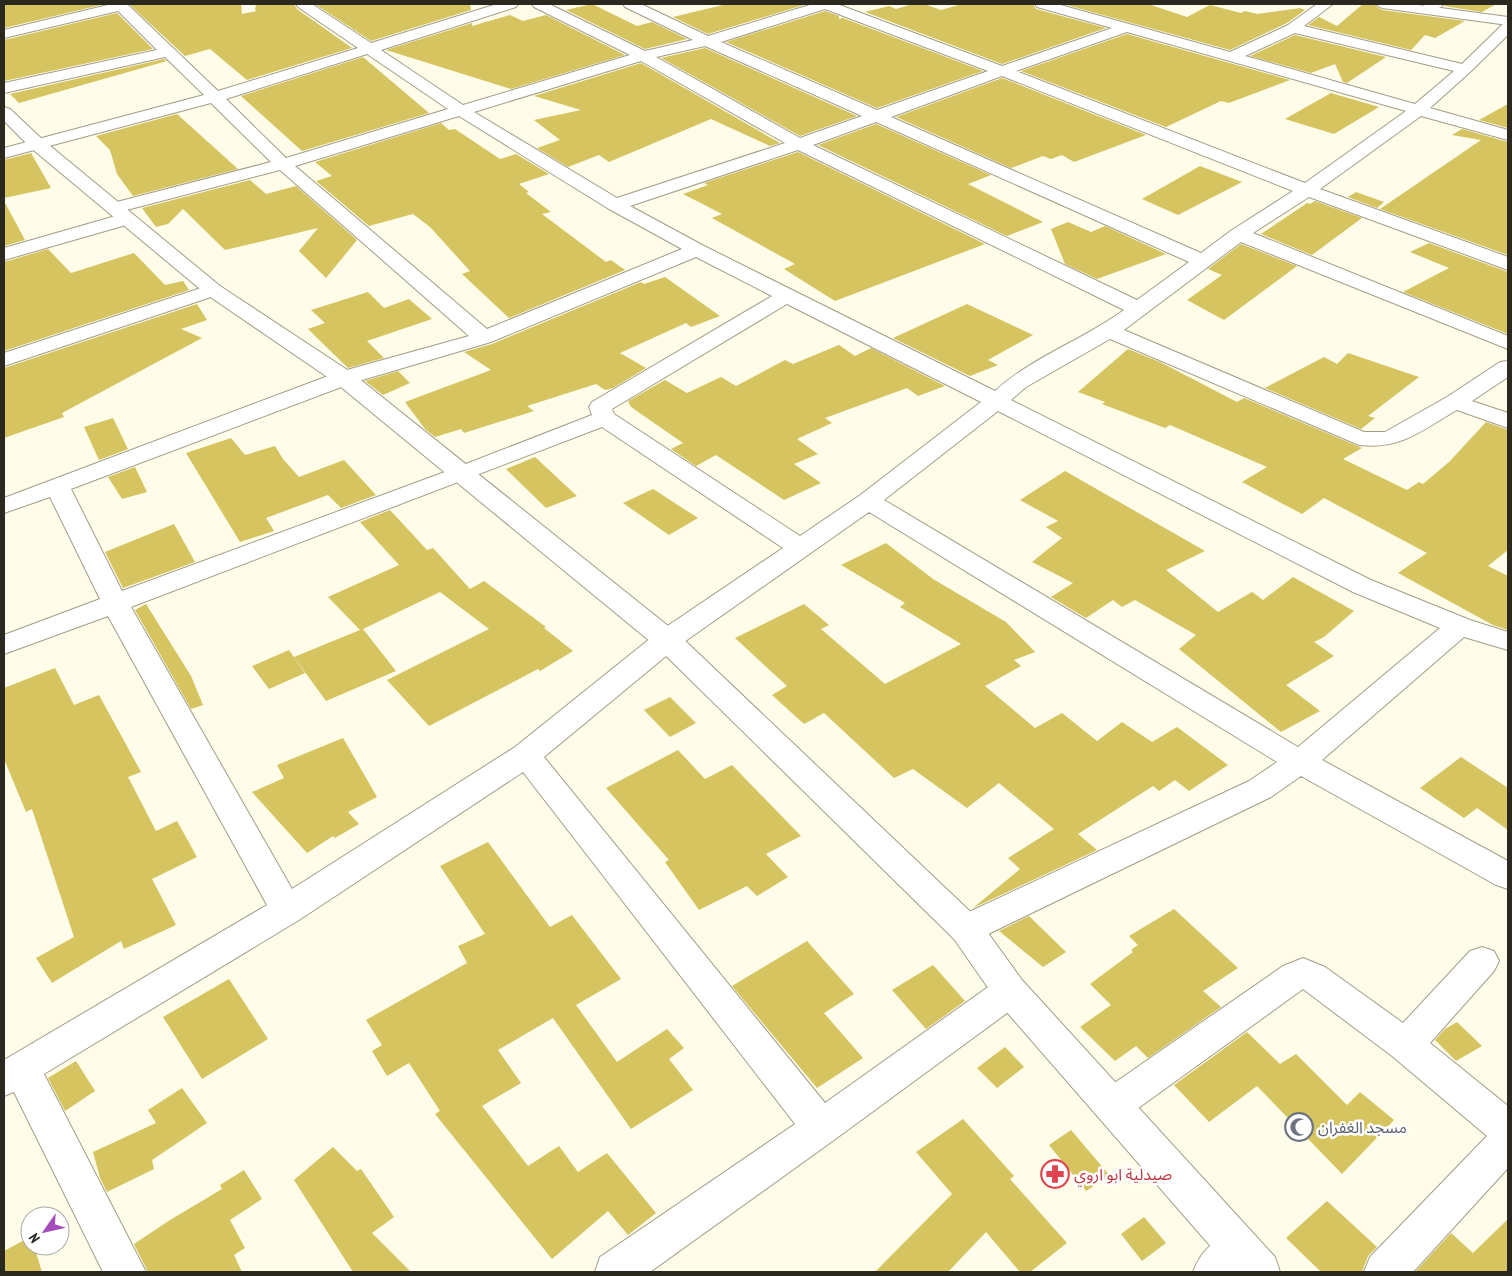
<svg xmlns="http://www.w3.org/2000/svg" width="1512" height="1276" font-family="'PT Sans Narrow','Noto Sans Arabic',sans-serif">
  <rect width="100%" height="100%" fill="#fffce9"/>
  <g fill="#d5c45f">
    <path d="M4,4H105L4,28Z"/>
    <path d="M129,4H241L242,14L257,11L255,10L256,4H294L297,9L352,48L247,80L210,49L185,56Z"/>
    <path d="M315,4H470L471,10L371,41Z"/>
    <path d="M592,4L637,26L652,22L687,39L645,49L566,10Z"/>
    <path d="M727,4H807L708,34L673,17Z"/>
    <path d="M913,4H924L941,10L962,4H1033L1036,9L1106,28L1002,64L865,12L889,6L896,9Z"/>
    <path d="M1063,4H1148L1187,17L1210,5L1241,13L1245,11L1257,14L1300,8L1305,10L1287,23L1230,50Z"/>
    <path d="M1363,4H1373L1382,10L1465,21L1435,38L1425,35L1411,50L1308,25L1319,17L1337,26Z"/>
    <path d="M1445,4H1496L1482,12L1444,6Z"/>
    <path d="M825,11L839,16V19L843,18L983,71L877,108L726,42Z"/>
    <path d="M117,13L153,49L4,81V40Z"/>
    <path d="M510,15L523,21L546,15L625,55L511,89L386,50L472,23V26Z"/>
    <path d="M1127,34L1290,80L1229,103L1221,101L1166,127L1021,71Z"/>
    <path d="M1295,35L1386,57L1347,83L1343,82L1335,64L1311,73L1250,56Z"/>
    <path d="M705,48L857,116L800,136L661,58Z"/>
    <path d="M363,57L429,113L302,151L241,96Z"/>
    <path d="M164,59L167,61L19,103L10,94Z"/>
    <path d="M641,63L780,143L770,146L711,119L609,162L599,155L568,167L537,148L560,140L534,120L581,110L534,96Z"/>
    <path d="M1002,78L1146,135L1074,162L1062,155L1051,159L1043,156L1011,168L896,117Z"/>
    <path d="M1331,93L1379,107L1334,134L1285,119Z"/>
    <path d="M1508,104V128L1479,120Z"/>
    <path d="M177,114L238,169L133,196L117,174L110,150L96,136Z"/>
    <path d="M441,123L449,130L455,129L500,159L516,154L549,174L519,184L529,192L526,193L551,212L542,214L606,262L611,260L625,270L509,318L462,274L470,271L430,227L413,214L369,226L316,181L332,176L315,162Z"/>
    <path d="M876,124L991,175L968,184L1043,222L1007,236L818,145Z"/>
    <path d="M1462,129L1508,142V255L1380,209L1481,140L1452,135Z"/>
    <path d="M798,152L985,244L835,301L784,269L795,264L712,218L722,214L683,194L708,185L704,183Z"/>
    <path d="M31,153L51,188L4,198V160Z"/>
    <path d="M1200,166L1242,182L1178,215L1142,199Z"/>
    <path d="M250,180L266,194L296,186L357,240L326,278L299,251L318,228L225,250L183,209L168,224L156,227L142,208Z"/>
    <path d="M1356,192L1384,202L1377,208L1348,197Z"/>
    <path d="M4,201L25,240L4,246Z"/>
    <path d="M1315,201L1362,218L1312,255L1261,234L1307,203L1310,204Z"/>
    <path d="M1068,222L1091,232L1105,226L1166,254L1097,279L1065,264L1051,229Z"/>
    <path d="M1429,243L1508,272V334L1403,292L1449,268L1410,252Z"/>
    <path d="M1241,244L1297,266L1224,320L1187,300L1222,275L1208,269Z"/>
    <path d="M48,249L71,273L134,253L165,285L183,281L189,290L4,351V262Z"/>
    <path d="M665,277L720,316L691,327L686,323L620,353L646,368L613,388L605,390L596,384L527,406L534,411L464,433L461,429L435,437L425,429L405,402L491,370L464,352L492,344L641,282L644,284Z"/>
    <path d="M368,292L384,308L409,299L432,319L367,341L384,358L348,368L308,329L325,323L311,310Z"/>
    <path d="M197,304L207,320L181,329L202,338L62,413L64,417L4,438V368Z"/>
    <path d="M967,304L1033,335L988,360L998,365L970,376L893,338Z"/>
    <path d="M839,345L855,356L871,348L945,386L918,396L907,388L825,418L832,423L797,439L818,454L794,464L821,483L784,500L716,455L696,466L671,449L683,443L631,407L628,401L665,380L687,393L721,377L736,386L785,360L793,364Z"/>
    <path d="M1128,349L1160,362L1237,402L1244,398L1362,448L1343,459L1407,490L1419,482L1423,484L1449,462L1486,422L1508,430V550L1488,566L1508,576V630L1493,625L1398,573L1427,553L1324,498L1302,514L1242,482L1267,467L1170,425L1165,428L1102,404L1105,402L1078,392Z"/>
    <path d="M1348,353L1419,377L1368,416L1375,418L1361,429L1265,388L1324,357L1337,364Z"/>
    <path d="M398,371L410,383L383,395L365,381Z"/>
    <path d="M113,418L128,449L99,460L84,427Z"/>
    <path d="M231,438L245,455L275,446L283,459L299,477L344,460L376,495L341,508L328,495L266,518L274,531L240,542L186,453Z"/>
    <path d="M535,457L577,496L546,508L506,469Z"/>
    <path d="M135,467L147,492L122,499L108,477Z"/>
    <path d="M1065,471L1205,551L1166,570L1218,612L1252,592L1263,600L1293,577L1354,611L1324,637L1314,642L1334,656L1286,685L1320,711L1281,732L1179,649L1196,635L1135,600L1122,607L1113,600L1086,618L1051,597L1073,583L1032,562L1062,538L1046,527L1058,521L1020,500Z"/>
    <path d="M653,489L698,518L669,535L623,503Z"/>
    <path d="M390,510L427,550L433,548L470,589L484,581L546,627L544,628L573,651L540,671L538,669L429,726L387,680L489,629L440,592L363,629L396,671L326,701L294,657L360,630L328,597L399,565L360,522Z"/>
    <path d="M174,524L195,562L123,588L105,552Z"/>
    <path d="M886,543L933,579L1006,622L1035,652L1014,660L1021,666L985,686L1035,728L1062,713L1097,741L1122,722L1152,742L1177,727L1228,765L1189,791L1175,780L1159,791L1153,786L1078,834L1097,850L973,908L1020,869L1008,858L1054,829L999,783L967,808L913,769L894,778L824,713L804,724L772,695L787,686L735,638L804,604L829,625L821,629L885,684L961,644L900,607L905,603L841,565Z"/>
    <path d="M146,604L191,676L203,705L191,709L135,610Z"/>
    <path d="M289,650L305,673L269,689L252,666Z"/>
    <path d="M55,668L74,705L99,695L141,772L128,777L156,831L177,821L197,857L152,879L176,925L124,949L121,941L52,983L36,958L74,937L32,809L26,812L4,759V688Z"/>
    <path d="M670,697L696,723L670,737L644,710Z"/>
    <path d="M343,738L377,797L348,812L359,824L335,838L333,836L307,853L252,792L284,778L277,765Z"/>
    <path d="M678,750L705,779L732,765L801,836L766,854L788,877L757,896L747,886L699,910L665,862L669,860L606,788Z"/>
    <path d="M1461,757L1508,788V830L1477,808L1464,818L1420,788Z"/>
    <path d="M488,842L550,927L572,915L621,979L576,1005L617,1062L667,1029L684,1048L669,1059L693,1090L631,1129L553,1018L498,1050L521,1083L482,1106L528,1166L559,1146L578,1172L607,1153L656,1213L628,1235L608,1211L552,1259L435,1114L440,1111L409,1063L387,1076L372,1051L382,1045L366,1020L467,963L458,946L485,934L440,866Z"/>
    <path d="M1174,909L1238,968L1203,991L1221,1007L1148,1058L1136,1046L1115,1061L1080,1027L1111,1005L1090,984L1133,952L1131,950L1138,945L1129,936Z"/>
    <path d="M1029,916L1066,952L1043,967L999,931Z"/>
    <path d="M807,941L854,994L824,1013L863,1058L817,1088L732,986Z"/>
    <path d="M933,965L965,1001L926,1029L892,990Z"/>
    <path d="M229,979L268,1039L202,1079L163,1017Z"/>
    <path d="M1457,1022L1482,1046L1456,1061L1435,1040L1445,1029Z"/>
    <path d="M1247,1032L1280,1064L1296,1054L1347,1105L1360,1092L1394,1120L1342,1174L1257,1086L1209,1122L1174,1085Z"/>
    <path d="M1005,1047L1024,1067L997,1088L977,1068Z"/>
    <path d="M76,1061L95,1091L65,1111L48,1078Z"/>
    <path d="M182,1088L207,1123L152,1160L154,1169L107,1192L100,1178L93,1152L156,1123L148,1110Z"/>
    <path d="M963,1119L1014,1176L1010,1179L1067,1243L1030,1272H1020L986,1232L948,1272H875L952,1194L916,1152Z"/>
    <path d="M1071,1130L1110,1176L1086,1191L1049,1145Z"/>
    <path d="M333,1147L357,1171L361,1169L394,1217L372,1233L411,1272H353L294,1180Z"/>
    <path d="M244,1170L262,1199L230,1220L245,1248L234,1255L242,1272H148L134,1244L170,1220L222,1189L220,1185Z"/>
    <path d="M1327,1201L1377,1247L1368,1256L1362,1272H1321L1286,1238Z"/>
    <path d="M1144,1217L1166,1243L1142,1261L1121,1234Z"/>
    <path d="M1508,1219V1272H1415L1451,1233L1473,1253Z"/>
    <path d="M30,1237V1246H34L42,1272H4V1251Z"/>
  </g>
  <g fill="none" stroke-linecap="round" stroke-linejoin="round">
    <defs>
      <g id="minor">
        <path d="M112,4H127L218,91L358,48L298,7L296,4H312L371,43L497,4H518L516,7L381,50L463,105L630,55L534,7L532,4H549L645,51L693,40L625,7L623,4H641L708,36L813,4H837L1002,66L1112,28L1037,7L1035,4H1057L1230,52L1288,25L1317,4H1333L1304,26L1462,64L1503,24L1508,23V35L1470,72L1430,108L1508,130V140L1421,116L1320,189L1508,257V270L1309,197L1253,233L1508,336V349L1241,242L1124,330L1364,432H1385L1447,397L1500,362L1508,361V377L1472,401L1508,413V428L1457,410C1422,430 1401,450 1359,445L1110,339L1026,387L1011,400L1371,580L1470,620L1508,632V650L1464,637L1322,760L1508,861V889L1496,885L1301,776L1271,797L978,939L966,943L954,939L949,929L954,919L1249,781L1277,762L869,512L677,647L544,757L825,1103L998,980L1010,976L1022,980L1028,991L1022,1002L834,1140L650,1272H595L600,1257L795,1124L523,772L299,920L44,1074L146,1272H103L14,1092L4,1096V1060L267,905L108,616L4,654V635L100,599L50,497L4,513V498L336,373L469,336L280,170L115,213L109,212L106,208L109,204L271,162L211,103L4,158V148L204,95L165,57L4,93V83L157,50L118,11L4,38V30ZM825,9L988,71L877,110L721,42ZM1127,32L1406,111L1305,183L1016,71ZM1295,33L1454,71L1415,104L1245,56ZM705,46L862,116L800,138L656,57ZM367,54L448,109L286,158L226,99ZM641,61L785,143L617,198L474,112ZM1002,76L1293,191L1232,230L1201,253L891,117ZM459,116L609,209L682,249L487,329L295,166ZM876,122L1189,262L1137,300L813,145ZM798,150L1124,310C1083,340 1032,357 995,391L704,246L630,206ZM696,257L772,296L592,402L589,407L592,415L453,469L122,591L71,489L352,383L491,342ZM787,304L981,402L859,496L800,536L614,414L612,409ZM998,411L1353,592L1440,628L1298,747L884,500ZM602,427L783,548L657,633L515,747L292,889L131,607Z"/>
        <path d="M1426,4H1443L1441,7L1426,13L1419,9Z"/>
        <path d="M126,213L133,215L135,219L133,223L4,260V248Z"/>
        <path d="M213,284L220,286L223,290L220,294L4,366V353Z"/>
        <path d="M1482,947L1494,951L1499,961L1494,971L1430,1043L1508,1106V1168L1413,1272H1364L1370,1257L1487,1136L1392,1056L1303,989L1126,1117L1113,1122L1100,1117L1094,1105L1100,1093L1283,966L1303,958L1325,967L1403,1023L1470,951Z"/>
        <path d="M1238,1228L1252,1234L1258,1248L1252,1262L1242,1272H1193C1200,1251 1218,1236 1238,1228Z"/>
      </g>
      <g id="tertiary">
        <path d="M1375,4H1411L1508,17V25L1382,8Z"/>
        <path d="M4,107L10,109L43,140L220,286L352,373L677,633L978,919L1022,980L1275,1257L1280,1272H1233L998,1002L954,939L657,647L336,383L206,294L31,148L4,121Z"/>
      </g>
    </defs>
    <use href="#minor" stroke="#a19d87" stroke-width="2"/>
    <use href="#tertiary" stroke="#a19d87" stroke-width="2"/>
    <use href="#minor" fill="#fff" fill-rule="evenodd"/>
    <use href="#tertiary" fill="#fff" fill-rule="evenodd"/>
  </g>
  <defs>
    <symbol id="mosque-ring" viewBox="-11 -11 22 22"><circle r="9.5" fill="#fff" stroke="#6b7280" stroke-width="1.5"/><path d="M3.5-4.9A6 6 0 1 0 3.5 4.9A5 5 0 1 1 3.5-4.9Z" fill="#6b7280"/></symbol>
    <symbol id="pharmacy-ring" viewBox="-11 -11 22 22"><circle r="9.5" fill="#fff" stroke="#e0444e" stroke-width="1.5"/><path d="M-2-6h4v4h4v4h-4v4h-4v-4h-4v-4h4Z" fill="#e0444e"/></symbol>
  </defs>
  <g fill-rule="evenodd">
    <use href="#mosque-ring" x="1283" y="1111" width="32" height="32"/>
    <use href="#pharmacy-ring" x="1039" y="1158" width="32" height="32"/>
  </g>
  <g text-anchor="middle" stroke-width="5" stroke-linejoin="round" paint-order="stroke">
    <g font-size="16" fill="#5b616d" stroke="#fff" text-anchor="start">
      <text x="1318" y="1133">مسجد الغفران</text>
    </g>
    <g font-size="16" fill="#be3a42" stroke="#fff" text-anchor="start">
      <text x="1074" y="1180">صيدلية ابو اروي</text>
    </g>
  </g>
  <rect width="1512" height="1276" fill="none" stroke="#2a281f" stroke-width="10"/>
  <g transform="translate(45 1231) rotate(236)"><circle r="24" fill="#ffffff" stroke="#aaa9a5"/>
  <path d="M0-4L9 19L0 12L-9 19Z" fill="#a44dba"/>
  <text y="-8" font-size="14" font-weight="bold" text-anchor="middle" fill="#2a281f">N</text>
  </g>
</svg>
